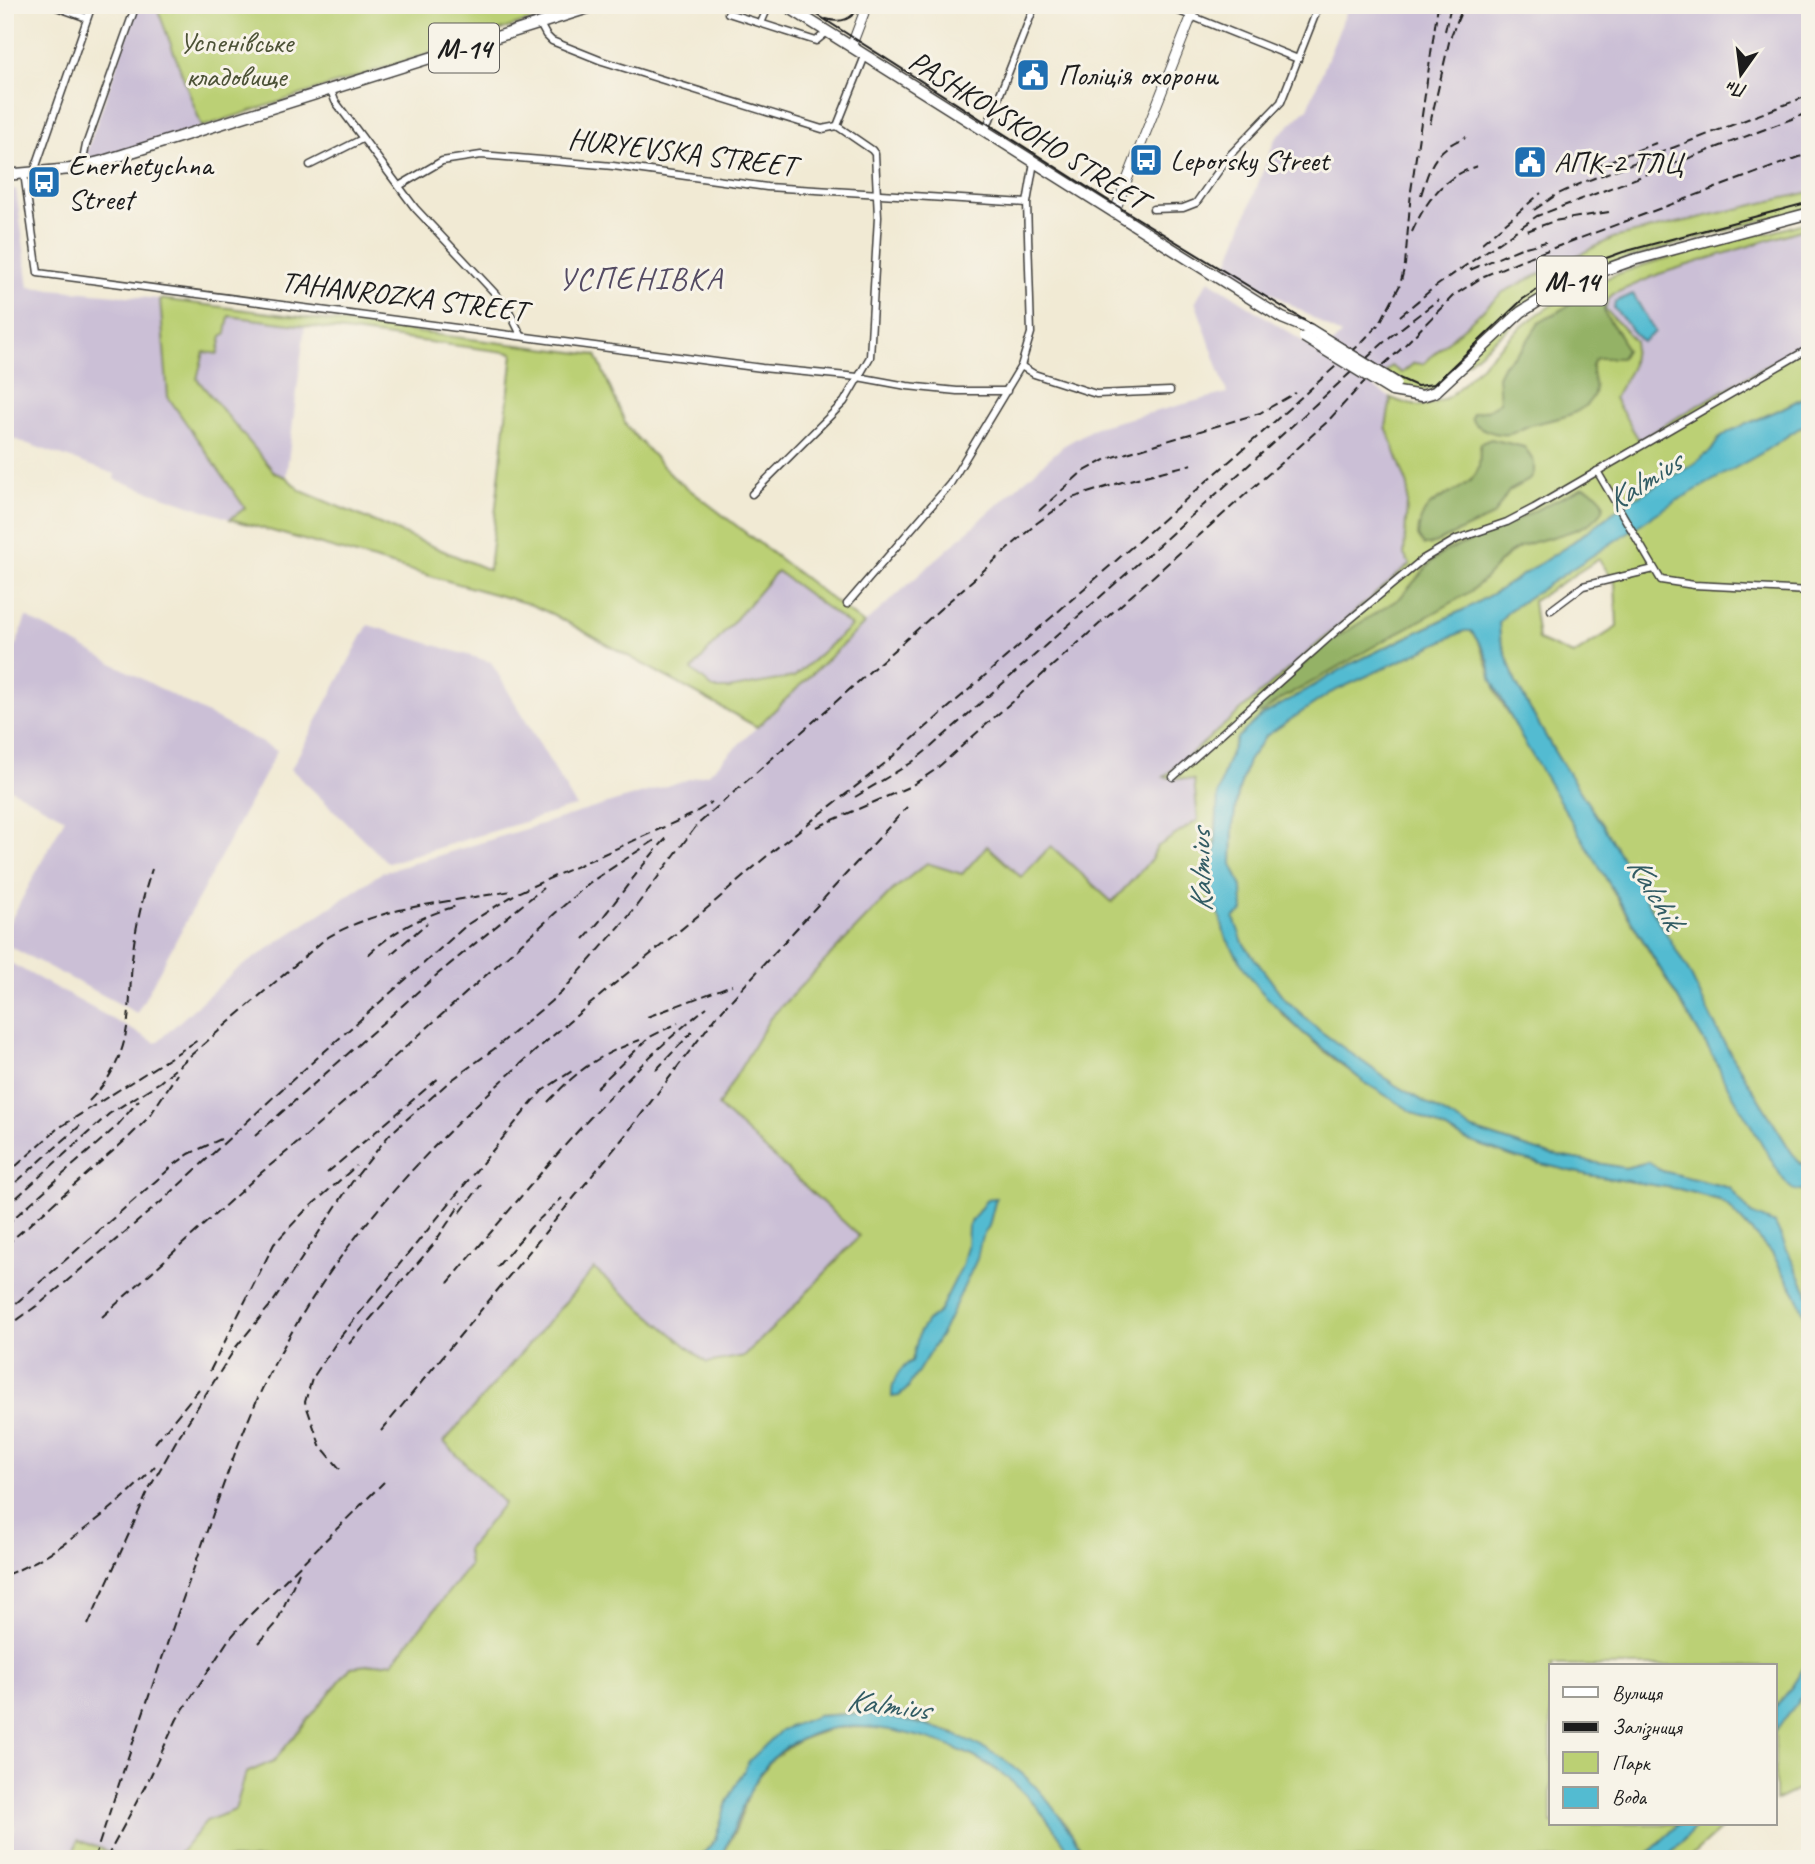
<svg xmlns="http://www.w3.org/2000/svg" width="1815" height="1864" font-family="Caveat,sans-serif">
  <rect width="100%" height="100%" fill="#f7f3e8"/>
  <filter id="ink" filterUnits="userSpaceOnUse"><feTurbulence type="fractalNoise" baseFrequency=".0143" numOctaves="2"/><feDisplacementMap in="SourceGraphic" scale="14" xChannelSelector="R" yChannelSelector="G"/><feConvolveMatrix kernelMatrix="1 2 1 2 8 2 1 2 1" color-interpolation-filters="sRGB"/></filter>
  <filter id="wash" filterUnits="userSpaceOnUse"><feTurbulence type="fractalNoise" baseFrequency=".00686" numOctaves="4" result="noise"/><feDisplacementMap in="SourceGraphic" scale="28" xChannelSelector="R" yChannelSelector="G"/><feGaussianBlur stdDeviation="1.57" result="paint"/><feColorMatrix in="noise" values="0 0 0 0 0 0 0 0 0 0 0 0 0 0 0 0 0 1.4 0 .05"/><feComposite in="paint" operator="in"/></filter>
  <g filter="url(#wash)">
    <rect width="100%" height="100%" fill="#f1ead4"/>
    <g fill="#cbbfd6">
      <path d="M138,5H156L202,127L82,165Z"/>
      <path d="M1336,5H1810V192L1613,238L1503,292L1423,364L1402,373L1391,367L1373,387L1391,398L1386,427L1408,486L1404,555L1411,564L1166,777L1194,779L1198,820L1157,847L1151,860L1112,902L1021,877L962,874L927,863L893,890L770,1018L860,1235L788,1313L744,1357L707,1363L594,1269L504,1503L468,1550L469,1566L393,1662L351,1667L274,1761L246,1773L235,1810L206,1821L175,1859H128L79,1840L72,1859H7L15,1827L5,1817V960L156,1043L235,971L381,873L709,773L864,624L1063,446L1096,427L1227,393L1195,301L1209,280L1322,354L1341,335L1227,266L1275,139L1308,108L1347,10Z"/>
      <path d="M16,189L29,287L160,299L168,397L246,509L230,519L114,479L115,474L5,436V190Z"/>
      <path d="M1810,227V340L1639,440L1613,398L1631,369L1605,309L1608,299L1613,294L1659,274Z"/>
      <path d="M228,316L305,326L286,477L275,473L197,379L204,352L218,354L222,336L226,333Z"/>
      <path d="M777,570L851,626L794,677L728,689H714L692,671Z"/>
      <path d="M26,617L277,751L137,1013L5,944V931L65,818L5,786V676Z"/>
      <path d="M368,625L491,662L576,806L388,863L291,769Z"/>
    </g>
    <g fill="#bbd074" stroke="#6c7648" stroke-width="2" fill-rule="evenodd">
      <path d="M156,5H578L202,127Z"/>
      <path d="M1810,192V207L1600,266L1568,279L1434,390L1412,392L1384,374L1391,366L1402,373L1414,363L1423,364L1503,292L1613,238Z"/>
      <path d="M1810,221V227L1659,274L1613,294L1608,299L1605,309L1635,341L1631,369L1614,398L1639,440L1810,340V394L1779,410L1730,431L1719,439L1711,451L1692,465L1626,503L1566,547L1499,590L1465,609L1351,664L1260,717L1216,822L1215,854L1208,869L1225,936L1283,1015L1325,1052L1364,1082L1421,1117L1466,1140L1516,1158L1588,1175L1679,1189L1719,1200L1729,1207L1773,1255L1796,1294L1810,1329V1658L1791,1688L1775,1708V1666H1551V1824H1679L1676,1828L1642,1859H1088L1062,1819L955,1734L911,1720L862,1713L817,1716L727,1802L715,1840L699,1859H175L206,1821L235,1810L246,1773L274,1761L351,1667L393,1662L469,1566L467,1550L504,1503L444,1442L594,1269L707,1363L744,1356L788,1313L859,1236L718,1106L770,1018L893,890L927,863L962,874L987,846L1021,877L1051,846L1112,902L1151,860L1157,847L1198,820L1194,780L1164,777L1410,564L1404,555L1408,486L1386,427L1391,398C1414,408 1430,409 1451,395C1482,366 1511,331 1547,308C1604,270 1689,253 1755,234L1769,233Z"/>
      <path d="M160,299L596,355L627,427L672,476L864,624L757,727L552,614L529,604L230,519L245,508L168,397ZM229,316L513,353L489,570L301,491L286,477L275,473L197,379L204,352L218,354L222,336L226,333ZM777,571L851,626L794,677L728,689H714L692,670Z"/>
      <path d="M1810,421V1164L1806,1165L1797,1161L1721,1038L1689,973L1606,831L1557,756L1530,709L1516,683L1500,637L1499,623L1508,611L1671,503L1760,454ZM1599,559L1615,583L1617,627L1573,655L1538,640L1533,601Z"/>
      <path d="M1464,631H1471C1487,652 1489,675 1499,698L1571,816L1618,900L1717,1063L1742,1110L1806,1190L1810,1189V1298L1751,1214L1730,1188L1662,1171L1648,1162L1625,1168L1547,1154L1473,1130L1395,1085L1320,1031L1284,998L1243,943L1236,928L1234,918L1242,887L1232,865L1233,824L1238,793L1248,761L1266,736L1330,693Z"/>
      <path d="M1810,1686V1784L1775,1801V1731Z"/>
      <path d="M861,1727C874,1728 887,1728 899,1731C933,1737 982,1757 1009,1779C1032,1798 1060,1833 1074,1859H721L737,1827L751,1788L772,1759L800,1740L832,1728Z"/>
      <path d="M1698,1824H1727L1688,1859H1666Z"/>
      <path d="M78,1840L128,1859H72Z"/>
    </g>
    <g fill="#94b266" stroke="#586741" stroke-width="2">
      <path d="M1591,292H1599L1602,295L1605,314L1621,337L1626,350L1621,358H1597C1584,370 1601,383 1592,398C1579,417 1554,419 1534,424C1525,426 1518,432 1509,434C1497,436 1476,429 1471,418L1473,413L1487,410L1500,402L1498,376L1504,364L1522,349L1539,323Z"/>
      <path d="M1491,439L1524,447L1534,462V472L1531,479L1509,491L1493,516L1430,545H1424L1418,536C1419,492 1458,499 1475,475C1482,466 1478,454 1481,443Z"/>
      <path d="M1583,487C1593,489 1610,500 1601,513C1586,534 1540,537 1518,548C1499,558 1488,579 1471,591C1443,609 1415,623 1387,639C1351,659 1316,681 1279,700L1262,713L1255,712V706L1331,641L1400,598L1432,561L1446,551L1487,534Z"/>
    </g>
    <g fill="#53bbd1" stroke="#386c76" stroke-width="2">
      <path d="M1633,294L1655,332L1642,342L1614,308L1615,302Z"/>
      <path d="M1810,394V421L1760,454L1671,504L1508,611L1499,623L1500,637L1516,683L1530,709L1557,756L1606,831L1689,972L1721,1038L1792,1153L1801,1164H1810V1189C1795,1195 1789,1188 1781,1176L1723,1078L1717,1063L1521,737L1491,678L1489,662L1484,650L1471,631H1464L1330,693L1266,736L1248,761L1238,793L1233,824L1232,864L1242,887L1243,911L1234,918L1243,943L1284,998L1320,1031L1395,1085L1473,1130L1547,1154L1625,1168L1648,1162L1662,1171L1730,1188L1751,1214L1775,1224L1810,1298V1329L1796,1294L1773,1255L1729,1207L1719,1200L1679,1189L1588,1175L1516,1158L1466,1140L1421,1117L1364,1082L1301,1031L1261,991L1246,971L1225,936L1221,919L1207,890L1208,869L1215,854L1218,793L1226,765L1237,738L1260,717L1351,664L1465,609L1499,590L1566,547L1626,503L1692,465L1711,451L1719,439L1730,431L1779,410Z"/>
      <path d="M996,1198L989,1226L981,1239L977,1259L943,1331L907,1389L899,1396L892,1397C891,1382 899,1368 912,1361L919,1333L927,1321L939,1312L962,1266L967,1246L968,1226L987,1199Z"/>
      <path d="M1810,1658V1686L1775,1731V1708L1791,1688Z"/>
      <path d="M862,1713C924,1722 984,1737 1030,1781C1053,1804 1070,1832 1088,1859H1074C1058,1831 1034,1801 1010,1780C971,1746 885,1721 834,1728C813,1731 786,1745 772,1759C748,1783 736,1828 721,1859H699L715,1840L727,1802L749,1761L781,1730L817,1716Z"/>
      <path d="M1679,1824H1698L1666,1859H1642Z"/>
    </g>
  </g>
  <g filter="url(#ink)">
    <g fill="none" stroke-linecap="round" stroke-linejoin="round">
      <defs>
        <g id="street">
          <path d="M51,5L87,18"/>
          <path d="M1164,5L1298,59"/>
          <path d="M728,13L816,41L827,32"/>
          <path d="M761,23L769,5"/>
          <path d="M540,24L546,35L552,41L602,61L822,129L837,126"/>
          <path d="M331,90L335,101L415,208L506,305L521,335"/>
          <path d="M837,126L865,56"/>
          <path d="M985,132L1035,5"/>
          <path d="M310,165L362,139"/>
          <path d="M85,166L84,155L86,145L136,5"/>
          <path d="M34,172L92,5"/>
          <path d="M24,173L38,273L762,368L858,377L907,386L957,391H1007"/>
          <path d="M399,186L442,161L481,155L613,166L767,187L1027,203"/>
          <path d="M1153,209L1183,208L1196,203L1229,156L1281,102L1319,5"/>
          <path d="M1021,366L1034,374L1096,394L1170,391"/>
          <path d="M1597,471L1661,580L1694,585L1810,591"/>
          <path d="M752,494L844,402L870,357L878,217L875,154L872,150L837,126"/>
          <path d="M847,604L950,484L1021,366L1031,333L1027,203L1034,162"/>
          <path d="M1551,610L1583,586L1654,569"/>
          <path d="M1173,777L1335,632L1423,559L1457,539L1507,522L1534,508L1810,348"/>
        </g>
        <g id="secondary">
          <path d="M851,47L867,5"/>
          <path d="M1114,213L1196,5"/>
        </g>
        <g id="highway">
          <path d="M785,5L1282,318L1309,329"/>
          <path d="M5,175L71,169L103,161L598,5"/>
          <path d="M1392,391L1422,396L1435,392L1521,312L1568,283L1633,260L1810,213"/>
        </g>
      </defs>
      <use href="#street" stroke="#3c3b38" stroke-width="9"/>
      <use href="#secondary" stroke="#3c3b38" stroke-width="11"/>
      <use href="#highway" stroke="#3c3b38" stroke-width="13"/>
      <use href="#street" stroke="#fff" stroke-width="6"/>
      <use href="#secondary" stroke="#fff" stroke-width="9"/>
      <use href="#highway" stroke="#fff" stroke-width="10"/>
      <g stroke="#1c1c1c" stroke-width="2">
        <path d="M802,5L1106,199L1399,378L1417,386L1434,384L1523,299L1562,274L1623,252L1810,202"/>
        <path d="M826,19C842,24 852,19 861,5"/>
      </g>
      <g stroke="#1c1c1c" stroke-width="2" stroke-dasharray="10 5" stroke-linecap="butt">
        <path d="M1445,31L1451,5"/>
        <path d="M1430,124L1450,38L1464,5"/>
        <path d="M1594,167L1656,143"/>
        <path d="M1421,195C1430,165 1435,149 1466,137"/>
        <path d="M1534,210L1556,195L1584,182L1810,95"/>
        <path d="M1527,231L1554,221L1609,212"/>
        <path d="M1412,232C1426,201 1443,177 1477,166"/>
        <path d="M1482,243L1541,193"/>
        <path d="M1470,270L1521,248L1546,242"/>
        <path d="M1400,316L1432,289L1537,216L1810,112"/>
        <path d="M1039,511L1081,473L1107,459L1260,413L1295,393"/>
        <path d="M855,797L911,763L931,747L1241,472L1391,336L1438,300"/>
        <path d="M817,827L911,786L935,770L1327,422L1363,383L1399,351L1453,296L1484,276L1521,260L1810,153"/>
        <path d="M584,939C614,907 636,870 667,838"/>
        <path d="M391,954L427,923"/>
        <path d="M368,955C394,930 422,916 457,906"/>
        <path d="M647,1017L732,985"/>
        <path d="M656,1070L692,1032"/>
        <path d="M596,1088L650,1037L678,1023"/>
        <path d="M89,1101C133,1057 128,1017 132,960C135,929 142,899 152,869"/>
        <path d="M548,1102C579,1069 597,1056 640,1040"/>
        <path d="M255,1136L439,973L543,888"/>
        <path d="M327,1173L440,1077"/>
        <path d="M5,1176L57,1129L198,1040"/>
        <path d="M5,1192L82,1124"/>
        <path d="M5,1208L109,1114L160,1082L325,939C381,905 448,903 511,891"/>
        <path d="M460,1213L481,1185"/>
        <path d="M5,1226L116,1127L139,1100"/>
        <path d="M5,1246L129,1137L149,1117L177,1074"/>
        <path d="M497,1267L531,1227L562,1198"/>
        <path d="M448,1283C530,1187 608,1086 707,1007"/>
        <path d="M5,1313L174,1165L189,1154L221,1139"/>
        <path d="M102,1317L262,1172L306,1136L589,883L658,838"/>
        <path d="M5,1329L42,1302L162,1201L280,1091L468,924L517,893L691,815L712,802"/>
        <path d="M349,1344L433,1245L462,1202"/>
        <path d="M210,1371L274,1244L304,1212L356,1166"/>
        <path d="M381,1431L624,1137L715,1018L907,807"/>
        <path d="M155,1443L199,1389"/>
        <path d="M340,1469L320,1445L305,1402L312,1379L340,1337L520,1117L542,1091L575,1069"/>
        <path d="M5,1575C52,1559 122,1504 155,1466"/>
        <path d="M88,1625L150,1487L179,1436L236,1347L273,1302L352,1182L389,1135L449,1082L494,1049L561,993L628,917L697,825L1037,523L1072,498L1122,482L1192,464"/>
        <path d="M259,1643L276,1624L299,1572"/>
        <path d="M94,1859C127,1759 161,1660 196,1562C221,1492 244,1420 279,1355C377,1171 542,1043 700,914C727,892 752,868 779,846C814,819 849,792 884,764L1264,431L1358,346L1380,323L1400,285L1405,265L1411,191L1438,5"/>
        <path d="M106,1859L150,1777L177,1719L227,1642L250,1615L384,1482"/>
      </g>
      <defs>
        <g id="highway-bridge">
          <path d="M1309,329L1396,383"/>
          <path d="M1304,337L1392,391"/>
        </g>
      </defs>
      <use href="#highway-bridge" stroke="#3c3b38" stroke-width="13" stroke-linecap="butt"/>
      <use href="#highway-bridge" stroke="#fff" stroke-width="10"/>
    </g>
  </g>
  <defs>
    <symbol id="civic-square" viewBox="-11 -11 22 22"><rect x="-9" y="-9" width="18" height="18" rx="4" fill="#1f6fb2" stroke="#f7f3e8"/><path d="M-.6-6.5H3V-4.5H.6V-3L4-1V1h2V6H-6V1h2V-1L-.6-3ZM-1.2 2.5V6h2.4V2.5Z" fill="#fff"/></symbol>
    <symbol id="bus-square" viewBox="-11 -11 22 22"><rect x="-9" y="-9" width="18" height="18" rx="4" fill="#1f6fb2" stroke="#f7f3e8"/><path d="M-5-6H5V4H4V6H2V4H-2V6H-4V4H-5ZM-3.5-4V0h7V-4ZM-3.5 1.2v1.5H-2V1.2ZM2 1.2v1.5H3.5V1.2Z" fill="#fff"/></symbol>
  </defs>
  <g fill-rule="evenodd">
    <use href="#civic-square" x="1014" y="56" width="38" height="38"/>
    <use href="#bus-square" x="1127" y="141" width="38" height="38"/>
    <use href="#civic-square" x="1511" y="143" width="38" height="38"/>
    <use href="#bus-square" x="25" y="163" width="38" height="38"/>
  </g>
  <g text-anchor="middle" stroke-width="6" stroke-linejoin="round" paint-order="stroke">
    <g fill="#f7f3e8" stroke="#5e5c59" stroke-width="2">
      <rect x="429" y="23.5" width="70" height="49" rx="5"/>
      <rect x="1537" y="256.5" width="70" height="49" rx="5"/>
    </g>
    <g font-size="28" font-weight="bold" fill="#1c1c1c">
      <text x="464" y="58">М-14</text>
      <text x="1572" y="291">М-14</text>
    </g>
    <g font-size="30" fill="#4c5236" stroke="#f7f3e8">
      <text x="236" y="52">Успенівське<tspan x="236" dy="34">кладовище</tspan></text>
    </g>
    <g font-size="30" fill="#1c1c1c" stroke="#f7f3e8" text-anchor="start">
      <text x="1058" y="85">Поліція охорони</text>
      <text x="1170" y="170">Leporsky Street</text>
      <text x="1554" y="172">АПК-2 ТЛЦ</text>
      <text x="68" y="175">Enerhetychna<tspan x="68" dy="34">Street</tspan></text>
    </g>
    <g font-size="30" fill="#1c1c1c" stroke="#f7f3e8">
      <text transform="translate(1028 130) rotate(32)" y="10">PASHKOVSKOHO STREET</text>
      <text transform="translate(682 152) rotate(7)" y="10">HURYEVSKA STREET</text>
      <text transform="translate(404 296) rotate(7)" y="10">TAHANROZKA STREET</text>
    </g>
    <g font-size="32" letter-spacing="2" fill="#544b63" stroke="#f7f3e8">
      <text x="641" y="289">УСПЕНІВКА</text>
    </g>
    <g font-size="32" font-style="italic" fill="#325c64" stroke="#f7f3e8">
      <text transform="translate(1643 481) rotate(-33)" y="11">Kalmius</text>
      <text transform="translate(1200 871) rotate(-91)" y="11">Kalmius</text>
      <text transform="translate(1656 892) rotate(59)" y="11">Kalchik</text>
      <text transform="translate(888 1704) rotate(7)" y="11">Kalmius</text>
    </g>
  </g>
  <rect width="1815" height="1864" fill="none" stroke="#f7f3e8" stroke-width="28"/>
  <rect x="1549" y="1664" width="228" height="161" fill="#f7f3e8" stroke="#9f9d96" stroke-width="2"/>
  <rect x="1563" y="1687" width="35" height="10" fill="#ffffff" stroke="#9f9d96" stroke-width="2"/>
  <text x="1612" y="1700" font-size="21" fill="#1c1c1c">Вулиця</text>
  <rect x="1563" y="1722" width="35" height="10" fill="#1c1c1c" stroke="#9f9d96" stroke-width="2"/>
  <text x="1612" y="1734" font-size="21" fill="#1c1c1c">Залізниця</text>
  <rect x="1563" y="1752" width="35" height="21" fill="#bbd074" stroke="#9f9d96" stroke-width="2"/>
  <text x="1612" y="1770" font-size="21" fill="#1c1c1c">Парк</text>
  <rect x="1563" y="1787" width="35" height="21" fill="#53bbd1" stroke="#9f9d96" stroke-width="2"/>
  <text x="1612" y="1804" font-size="21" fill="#1c1c1c">Вода</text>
  <g transform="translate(1741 74) rotate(194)" stroke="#f7f3e8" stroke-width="5" paint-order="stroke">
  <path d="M0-5L12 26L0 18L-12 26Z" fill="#1c1c1c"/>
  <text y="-10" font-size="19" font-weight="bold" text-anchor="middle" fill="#1c1c1c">Пн</text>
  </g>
</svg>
